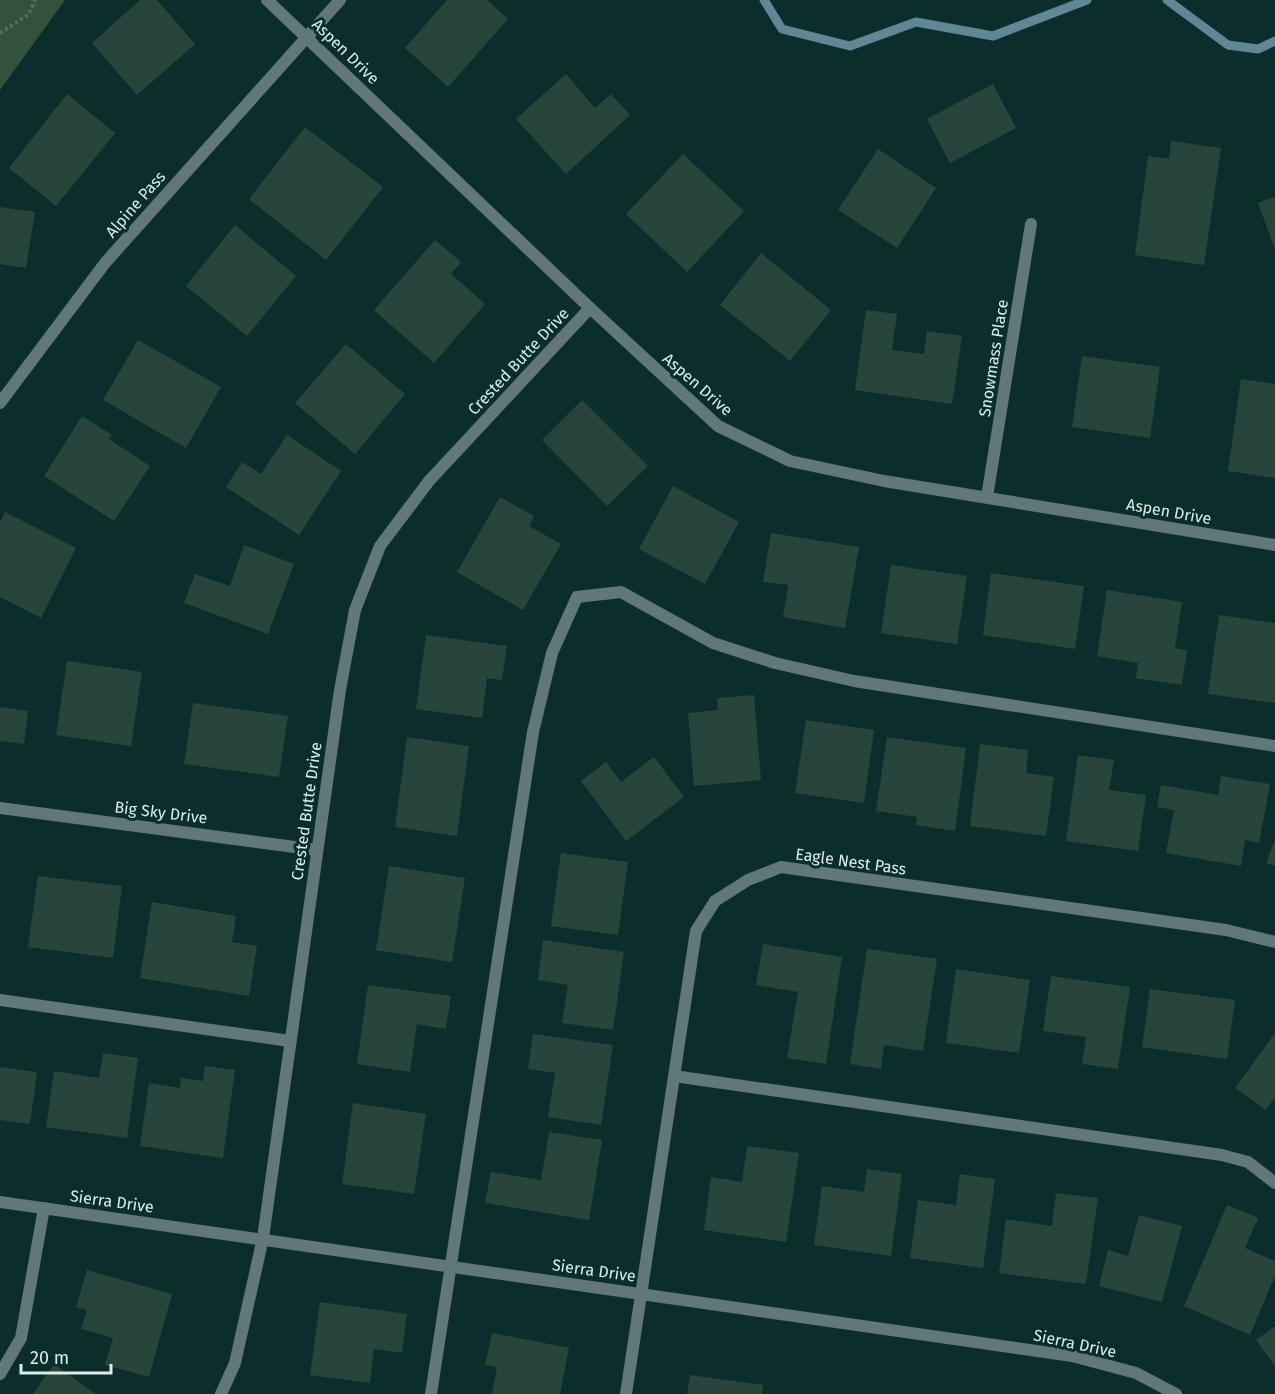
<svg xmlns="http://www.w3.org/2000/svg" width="1275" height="1394" font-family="'Fira Sans',sans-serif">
  <rect width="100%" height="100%" fill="#0b2e2c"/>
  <path fill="#34523b" d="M0,0H65L0,90Z"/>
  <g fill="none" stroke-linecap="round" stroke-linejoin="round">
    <g stroke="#608794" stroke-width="9">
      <path d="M764,0L782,29L850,46L916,22L993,36L1087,0"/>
      <path d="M1167,0L1228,45L1258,49L1275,41"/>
    </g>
  </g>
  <g fill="#28453b">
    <path d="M140,0H157L195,44L137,95L92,43Z"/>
    <path d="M447,0H487L508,19L448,87L405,48Z"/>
    <path d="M566,74L595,108L611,94L630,115L566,174L516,119Z"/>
    <path d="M993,84L1016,128L950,163L927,119Z"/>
    <path d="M67,94L115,133L56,206L9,168Z"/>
    <path d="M305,127L383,187L326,260L249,199Z"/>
    <path d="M1171,141L1221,148L1204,265L1135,255L1148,156L1169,159Z"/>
    <path d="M878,149L936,188L897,248L838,210Z"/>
    <path d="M683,154L744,211L687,272L626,214Z"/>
    <path d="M1275,197V249L1258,203Z"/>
    <path d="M0,207L35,212L26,268L0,264Z"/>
    <path d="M235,225L296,276L247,336L186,286Z"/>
    <path d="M435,240L461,262L451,274L485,304L434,363L374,310Z"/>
    <path d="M761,253L831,310L790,361L720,305Z"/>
    <path d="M866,310L897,314L892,350L924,354L927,331L962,336L952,404L855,390Z"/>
    <path d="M138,340L221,387L186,448L103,400Z"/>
    <path d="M346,344L405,394L355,454L295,403Z"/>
    <path d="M1082,356L1160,367L1150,438L1072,427Z"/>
    <path d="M1241,379L1275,384V478L1228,471Z"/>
    <path d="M582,400L648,466L607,506L542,440Z"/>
    <path d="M82,416L112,435L109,439L150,466L114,521L44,476Z"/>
    <path d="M287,435L341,471L299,535L226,487L242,462L261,474Z"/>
    <path d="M673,486L739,522L705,584L639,549Z"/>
    <path d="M500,497L534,516L529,526L561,544L523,610L457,572Z"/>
    <path d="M5,512L76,548L41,618L0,597V522Z"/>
    <path d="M771,533L859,547L845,628L783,617L788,585L763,582Z"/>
    <path d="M244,545L294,564L268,634L184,603L195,574L230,586Z"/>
    <path d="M891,565L967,576L957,644L881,633Z"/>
    <path d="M991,573L1084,586L1075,649L983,635Z"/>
    <path d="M1107,590L1182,602L1175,648L1187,650L1182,685L1136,678L1138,663L1097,656Z"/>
    <path d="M1219,615L1275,623V703L1208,694Z"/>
    <path d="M426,635L507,646L502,680L487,678L482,718L416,709Z"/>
    <path d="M67,661L142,672L131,746L56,735Z"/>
    <path d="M754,695L761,780L694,786L688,713L718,710L717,698Z"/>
    <path d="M193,703L288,716L279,777L184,764Z"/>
    <path d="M0,707L28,711L24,744L0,741Z"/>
    <path d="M806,720L874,730L864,803L795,793Z"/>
    <path d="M407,737L469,746L457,836L395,827Z"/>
    <path d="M887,737L966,748L955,831L916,825L917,817L876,811Z"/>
    <path d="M980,744L1028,750L1026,773L1054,777L1046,836L970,826Z"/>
    <path d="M1078,755L1114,760L1109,790L1146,795L1138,851L1066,841Z"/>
    <path d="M654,757L684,797L626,841L581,781L606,762L621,782Z"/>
    <path d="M1221,776L1270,784L1259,843L1245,840L1241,866L1166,853L1174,810L1157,807L1161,785L1218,795Z"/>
    <path d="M1275,840V866L1266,863Z"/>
    <path d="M561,853L628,862L618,935L551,926Z"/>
    <path d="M389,866L465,878L452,962L376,950Z"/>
    <path d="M38,876L122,886L113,958L28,947Z"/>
    <path d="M152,902L236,916L232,942L257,946L249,996L140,978Z"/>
    <path d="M543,940L624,952L613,1030L562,1023L568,985L538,980Z"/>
    <path d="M763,944L842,957L826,1064L787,1058L798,992L756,985Z"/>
    <path d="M867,949L937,959L923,1051L884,1045L881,1069L850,1064Z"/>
    <path d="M956,969L1030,980L1019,1053L946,1043Z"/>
    <path d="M1051,976L1130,987L1118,1069L1082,1064L1086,1037L1043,1031Z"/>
    <path d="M368,985L451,996L446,1029L417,1024L410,1072L357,1064Z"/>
    <path d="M1150,989L1235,1000L1227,1059L1142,1047Z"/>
    <path d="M1275,1033V1097L1266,1110L1235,1088Z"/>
    <path d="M533,1034L613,1045L601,1125L548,1117L555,1073L528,1069Z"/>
    <path d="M103,1053L138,1058L127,1138L46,1127L54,1071L99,1078Z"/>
    <path d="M205,1066L235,1070L223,1158L140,1146L149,1083L180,1088L181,1078L203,1081Z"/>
    <path d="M0,1067L37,1072L30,1124L0,1120Z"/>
    <path d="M353,1103L426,1114L414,1194L342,1184Z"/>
    <path d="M549,1132L602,1140L589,1220L485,1203L491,1172L541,1180Z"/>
    <path d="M747,1146L799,1153L786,1242L704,1230L711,1177L742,1182Z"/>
    <path d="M867,1169L902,1174L891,1256L814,1245L822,1186L864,1192Z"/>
    <path d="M960,1174L995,1179L983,1268L910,1258L918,1200L956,1205Z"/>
    <path d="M1056,1193L1098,1198L1086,1284L999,1273L1006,1219L1052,1226Z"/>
    <path d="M1227,1205L1258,1218L1245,1248L1275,1261V1276L1250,1335L1184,1306Z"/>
    <path d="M1139,1215L1182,1226L1162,1302L1099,1286L1108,1250L1128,1256Z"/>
    <path d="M87,1270L172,1294L149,1377L105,1365L113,1338L81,1329L87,1310L76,1307Z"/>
    <path d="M320,1302L407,1314L402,1353L374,1349L370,1383L310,1375Z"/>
    <path d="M1275,1326V1366L1256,1340Z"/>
    <path d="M492,1333L569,1348L560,1394H492L497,1367L485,1365Z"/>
    <path d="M54,1364L96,1394H33Z"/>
    <path d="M690,1375L763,1385L762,1394H687Z"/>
  </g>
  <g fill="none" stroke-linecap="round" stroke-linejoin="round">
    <path stroke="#4f6d6b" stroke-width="4" stroke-dasharray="3 3" stroke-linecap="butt" d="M0,33L29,14L35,0"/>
    <g stroke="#61777b" stroke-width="12">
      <path d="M0,1000L290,1041"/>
      <path d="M674,1076L1222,1155L1248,1162L1275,1183"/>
      <path d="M0,1374L21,1338L44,1208"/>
      <path d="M431,1394L533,732L552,653L577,597L621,592L713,643L775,663L854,681L1275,746"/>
    </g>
    <g stroke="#61777b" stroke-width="12">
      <path d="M267,0L590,308L718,426L790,461L884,481L1275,545"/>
      <path d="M0,403L105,263L340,0"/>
      <path d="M987,497L1031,224"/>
      <path d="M0,808L317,850"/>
      <path d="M0,1202L1072,1356L1136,1373L1176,1394"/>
      <path d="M221,1394L235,1363L263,1238L340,690L355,610L380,546L429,481L590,308"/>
      <path d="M626,1394L696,931L715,901L748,880L781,867L1226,930L1275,942"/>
    </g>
  </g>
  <g text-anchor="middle" stroke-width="6" stroke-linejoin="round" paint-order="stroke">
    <g font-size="16" fill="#daecea" stroke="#0b2e2c">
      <text transform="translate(346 51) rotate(44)" y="6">Aspen Drive</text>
      <text transform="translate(135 204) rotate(-49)" y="6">Alpine Pass</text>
      <text transform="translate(993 358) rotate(-81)" y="6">Snowmass Place</text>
      <text transform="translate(518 361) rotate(-47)" y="6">Crested Butte Drive</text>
      <text transform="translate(698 384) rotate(41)" y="6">Aspen Drive</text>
      <text transform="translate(1169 511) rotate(10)" y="6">Aspen Drive</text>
      <text transform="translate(306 811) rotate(-82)" y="6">Crested Butte Drive</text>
      <text transform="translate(161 812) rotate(7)" y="6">Big Sky Drive</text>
      <text transform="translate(851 861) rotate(8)" y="6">Eagle Nest Pass</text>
      <text transform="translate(112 1201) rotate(8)" y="6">Sierra Drive</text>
      <text transform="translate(594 1270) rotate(8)" y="6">Sierra Drive</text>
      <text transform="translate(1075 1343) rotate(12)" y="6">Sierra Drive</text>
    </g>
  </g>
  <path d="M21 1364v9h90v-9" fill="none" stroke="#daecea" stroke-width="3"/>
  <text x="30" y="1364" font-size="18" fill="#daecea" stroke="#0b2e2c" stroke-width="4.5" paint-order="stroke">20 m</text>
</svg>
